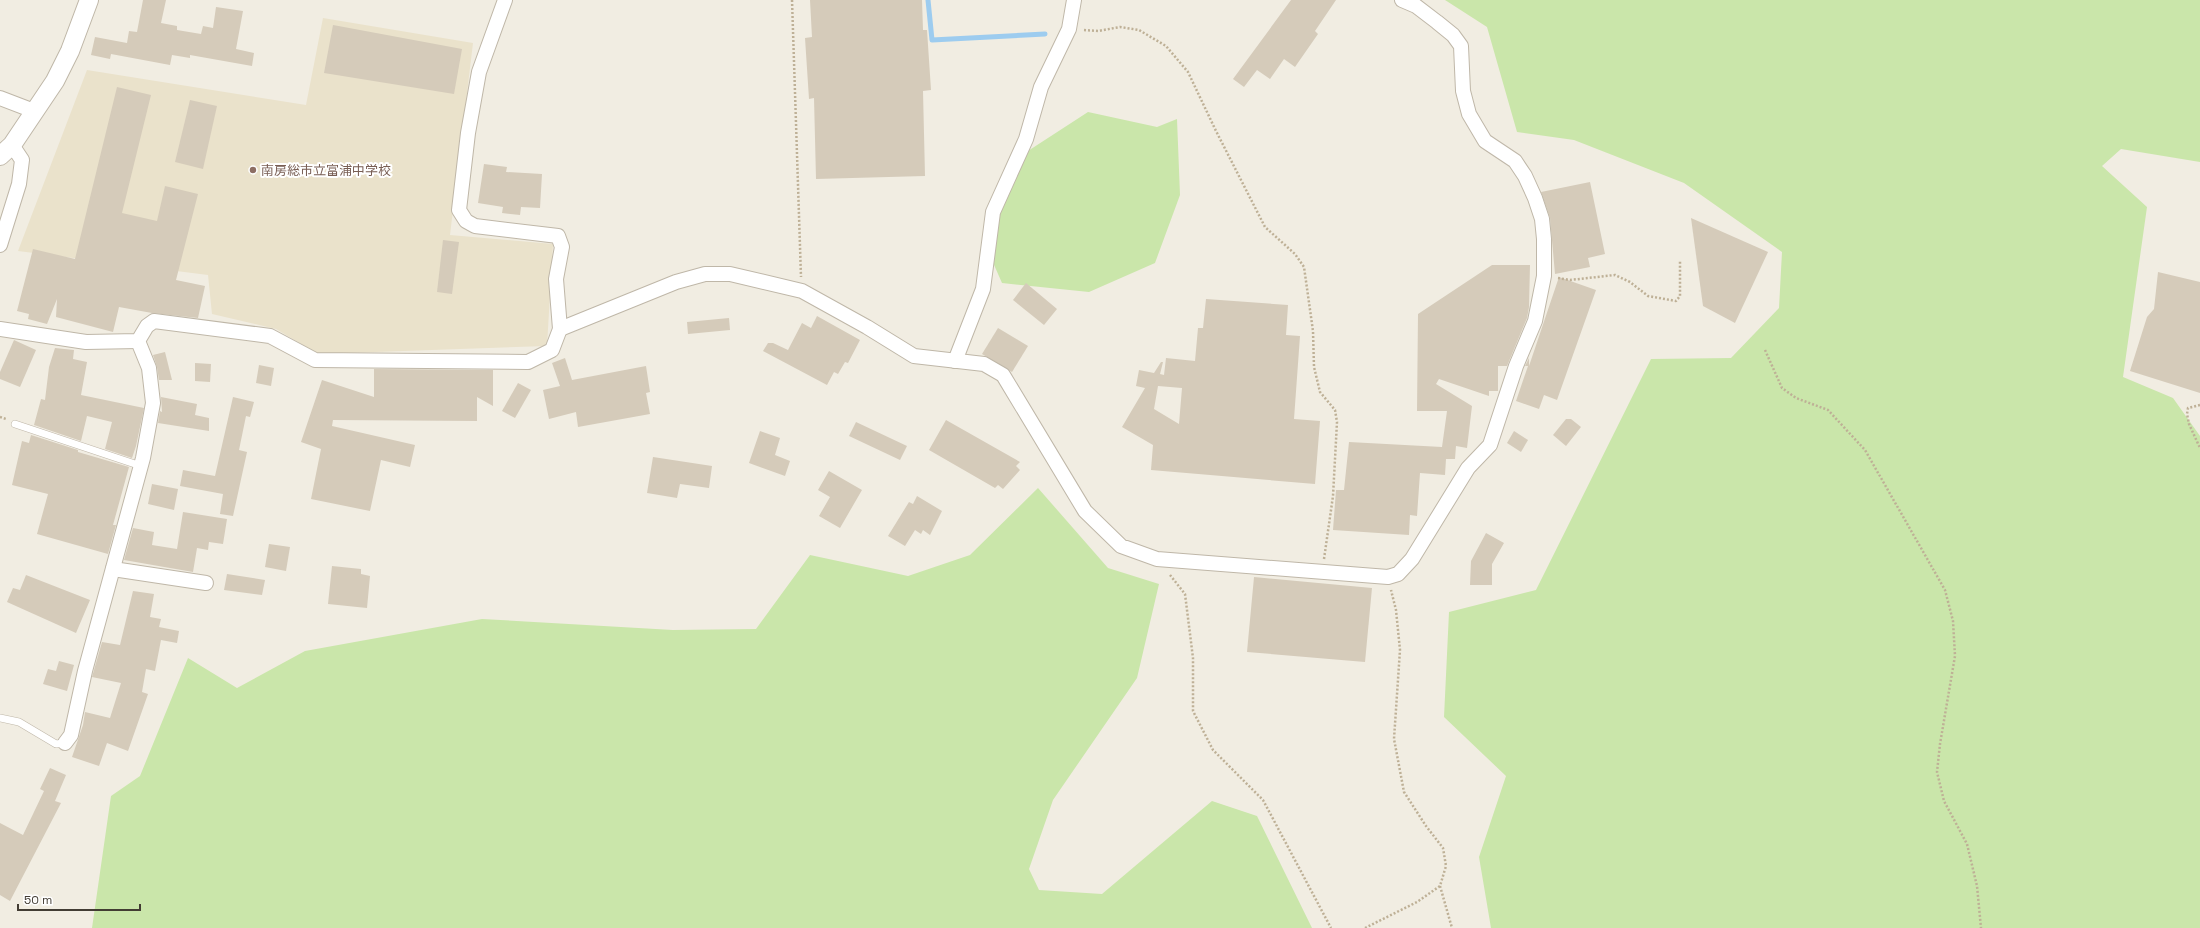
<svg xmlns="http://www.w3.org/2000/svg" width="2200" height="928" font-family="'Space Grotesk','Noto Sans JP',sans-serif">
  <rect width="100%" height="100%" fill="#f1ede2"/>
  <path fill="#eae2cb" d="M323,18L473,43L450,235L553,244L547,346L318,354L276,329L212,314L208,275L18,251L87,70L306,105Z"/>
  <g fill="#cae6aa">
    <path d="M1445,0H2200V162L2121,149L2102,166L2147,207L2123,377L2173,398L2200,436V928H1491L1479,857L1506,776L1444,717L1449,612L1536,590L1651,359L1731,358L1779,308L1782,252L1684,183L1574,140L1517,132L1487,27Z"/>
    <path d="M1088,112L1157,127L1177,119L1180,195L1155,263L1089,292L1002,283L984,242L1014,160Z"/>
    <path d="M1038,488L1108,568L1159,584L1137,678L1053,800L1029,869L1039,890L1102,894L1212,801L1257,816L1312,928H92L111,796L140,776L188,658L237,688L305,651L482,619L673,630L756,629L810,555L908,576L970,555Z"/>
  </g>
  <g fill="none" stroke-linecap="round" stroke-linejoin="round">
    <path stroke="#9dccef" stroke-width="5" d="M928,0L932,40L1045,34"/>
  </g>
  <g fill="#d5cbba" fill-rule="evenodd">
    <path d="M143,0H166L161,23L177,26V30L201,34L203,26L213,28L216,7L243,11L236,49L254,53L252,66L190,55V58L172,55L170,65L111,54L110,59L91,55L95,37L127,43L129,31L137,32Z"/>
    <path d="M810,0H922L923,30H927L931,90L923,91L925,176L816,179L814,98L809,99L805,38L812,37Z"/>
    <path d="M1291,0H1336L1315,31L1318,34L1295,67L1284,59L1270,79L1257,70L1244,87L1233,79Z"/>
    <path d="M333,25L462,49L454,94L324,73Z"/>
    <path d="M117,87L151,95L122,213L157,221L165,186L198,194L176,280L205,286L198,318L152,313L119,307L113,332L56,317L57,299L47,324L28,319L29,314L17,311L33,249L75,259Z"/>
    <path d="M190,100L217,106L203,169L175,162Z"/>
    <path d="M484,164L507,167L506,172L542,174L540,208L521,207L520,215L502,213L503,207L478,203Z"/>
    <path d="M1590,182L1605,254L1588,258L1590,267L1555,274L1550,218L1541,192Z"/>
    <path d="M1691,218L1768,252L1735,323L1703,306Z"/>
    <path d="M443,240L459,242L452,294L437,292Z"/>
    <path d="M1492,265H1530L1529,307L1527,318L1507,366H1498V391H1489V396L1439,379L1436,384L1472,406L1467,448L1456,446L1455,459H1446L1445,475L1420,473L1417,516L1410,515L1409,535L1333,530L1336,490H1344L1349,442L1442,447L1447,411H1417L1418,314Z"/>
    <path d="M2158,272L2200,282V393L2130,371L2147,317L2154,309Z"/>
    <path d="M1559,277L1596,290L1557,400L1544,395L1539,409L1516,401L1528,366H1525L1529,358V366Z"/>
    <path d="M1026,283L1057,309L1044,325L1013,300Z"/>
    <path d="M1206,299L1288,305L1286,335L1300,336L1294,419L1320,421L1315,484L1151,470L1153,445L1122,427L1145,388L1136,386L1139,370L1154,373L1161,362H1163L1160,374L1164,375L1166,358L1195,361L1198,328H1203ZM1158,386L1182,388L1179,424L1154,409Z"/>
    <path d="M817,316L860,340L848,363L845,362L838,374L834,372L827,385L763,351L768,343H773L788,350L802,323L811,328Z"/>
    <path d="M729,318L730,330L688,334L687,322Z"/>
    <path d="M998,328L1028,346L1012,372L982,354Z"/>
    <path d="M14,340L36,350L20,387L0,379V372Z"/>
    <path d="M55,348L74,350L73,359L87,362L81,395L144,408L136,446L132,458L105,449L112,422L87,416L81,441L34,425L41,399L45,400L49,367Z"/>
    <path d="M165,352L172,380H159L157,367L153,355Z"/>
    <path d="M565,358L572,380L646,366L650,392L646,393L650,414L578,427L576,412L549,419L543,390L560,386L552,363Z"/>
    <path d="M195,363L211,364L210,382L195,381Z"/>
    <path d="M259,365L274,368L271,386L256,383Z"/>
    <path d="M374,369L493,370V406L477,397V421L333,420L332,426L415,445L410,467L381,460L370,511L311,499L321,449L301,442L322,380L374,397Z"/>
    <path d="M518,383L531,390L515,418L502,411Z"/>
    <path d="M161,397L197,404L195,415L209,418V431L158,423L160,411L162,412Z"/>
    <path d="M233,397L254,402L250,417L246,416L239,450L247,452L233,516L220,514L223,494L180,486L183,470L215,476Z"/>
    <path d="M1566,419H1571L1581,427L1566,446L1553,435Z"/>
    <path d="M946,420L1020,462L1016,466L1020,470L1003,489L998,485L995,488L929,450Z"/>
    <path d="M856,422L907,446L900,460L849,436Z"/>
    <path d="M760,431L780,438L775,455L790,461L785,476L749,463Z"/>
    <path d="M1514,431L1528,440L1521,452L1507,443Z"/>
    <path d="M31,435L78,450V452L129,467L113,525H116L108,554L37,534L48,494L12,485L22,441L29,443Z"/>
    <path d="M653,457L712,466L709,488L680,484L677,498L647,493Z"/>
    <path d="M829,471L862,490L840,528L819,516L830,497L818,490Z"/>
    <path d="M152,484L178,489L174,510L148,504Z"/>
    <path d="M917,496L942,511L930,535L923,530L921,534L915,530L905,546L888,536L909,502L913,504Z"/>
    <path d="M183,512L227,519L223,544L209,542L208,550L197,548L193,572L124,560L133,528L154,532L152,545L177,549Z"/>
    <path d="M1486,533L1504,543L1492,564V585H1470L1471,561Z"/>
    <path d="M269,544L290,547L286,571L265,567Z"/>
    <path d="M332,566L361,569V574L370,576L367,608L328,604Z"/>
    <path d="M227,574L265,580L262,595L224,590Z"/>
    <path d="M26,575L90,600L76,633L7,602L13,588L20,590Z"/>
    <path d="M1254,577L1372,588L1365,662L1247,652Z"/>
    <path d="M133,591L154,594L150,617L161,619L159,627L179,631L177,643L161,640L155,671L146,669L142,692L148,694L128,751L107,743L99,766L72,757L83,725L85,712L110,718L121,683L92,677L102,642L120,645Z"/>
    <path d="M59,661L74,665L67,691L43,684L48,669L56,671Z"/>
    <path d="M50,768L66,775L55,801L61,803L10,901L0,895V823L23,835L44,791L40,789Z"/>
  </g>
  <g fill="none" stroke-linecap="round" stroke-linejoin="round">
    <defs>
      <g id="service">
        <path d="M15,424L141,466"/>
        <path d="M0,718L19,722L56,744L65,743"/>
      </g>
      <g id="minor">
        <path d="M0,98L34,111"/>
        <path d="M0,245L19,184L22,160L12,145"/>
        <path d="M0,329L86,342L138,341L147,326L154,321L270,336L315,360L528,362L552,350L560,329L556,279L562,247L558,236L475,226L466,221L459,210L468,133L479,72L505,0"/>
        <path d="M560,329L676,282L705,274H730L802,291L867,327L914,356L984,364L1003,375L1085,511L1121,546L1157,559L1388,577L1398,574L1412,559L1468,468L1490,445L1516,366L1535,321L1544,276V239L1542,219L1535,198L1525,176L1515,161L1485,141L1469,114L1463,91L1461,46L1453,35L1437,22L1416,6L1402,0"/>
        <path d="M955,361L983,289L993,212L1026,139L1041,87L1069,29L1074,0"/>
        <path d="M113,569L206,583"/>
        <path d="M65,743L71,735L85,671L143,458L153,403L149,368L138,341"/>
      </g>
      <path id="tertiary" d="M0,156L12,145L55,81L70,51L89,0"/>
    </defs>
    <use href="#service" stroke="#bfb7a8" stroke-width="8"/>
    <use href="#minor" stroke="#bfb7a8" stroke-width="16"/>
    <use href="#tertiary" stroke="#bfb7a8" stroke-width="20"/>
    <g stroke="#beb096" stroke-width="2.5" stroke-dasharray="2 2" stroke-linecap="butt">
      <path d="M792,0L801,277"/>
      <path d="M1084,30L1098,31L1120,27L1139,30L1166,46L1188,72L1216,131L1265,227L1295,254L1304,267L1313,331L1314,367L1320,392L1335,410L1337,422L1333,496L1324,559"/>
      <path d="M1558,278L1570,280L1615,275L1630,282L1648,296L1676,301L1680,296V260"/>
      <path d="M1765,350L1782,388L1796,398L1828,410L1865,450L1945,590L1953,621L1955,656L1940,744L1937,772L1944,801L1967,844L1977,886L1981,928"/>
      <path d="M2200,405L2188,408L2187,414L2189,424L2200,448"/>
      <path d="M0,417L6,419"/>
      <path d="M1170,575L1185,594L1193,658V711L1213,750L1263,800L1331,928"/>
      <path d="M1440,886L1452,928"/>
      <path d="M1365,928L1417,902L1440,886L1446,866L1443,848L1426,826L1404,792L1394,739L1400,650L1396,610L1391,590"/>
    </g>
    <use href="#service" stroke="#fff" stroke-width="7"/>
    <use href="#minor" stroke="#fff" stroke-width="14"/>
    <use href="#tertiary" stroke="#fff" stroke-width="18"/>
  </g>
  <circle fill="#8d6e63" stroke="#fff" stroke-width="1.5" cx="253" cy="170" r="4"/>
  <g text-anchor="middle" stroke-width="4" stroke-linejoin="round" paint-order="stroke">
    <g font-size="13" fill="#785e54" stroke="#fff" text-anchor="start">
      <text x="261" y="175">南房総市立富浦中学校</text>
    </g>
  </g>
  <path d="M18 904v6h122v-6" fill="none" stroke="#423c33" stroke-width="2"/>
  <text x="24" y="904" font-size="12" fill="#423c33" stroke="#ffffff" stroke-width="3" paint-order="stroke">50 m</text>
</svg>
